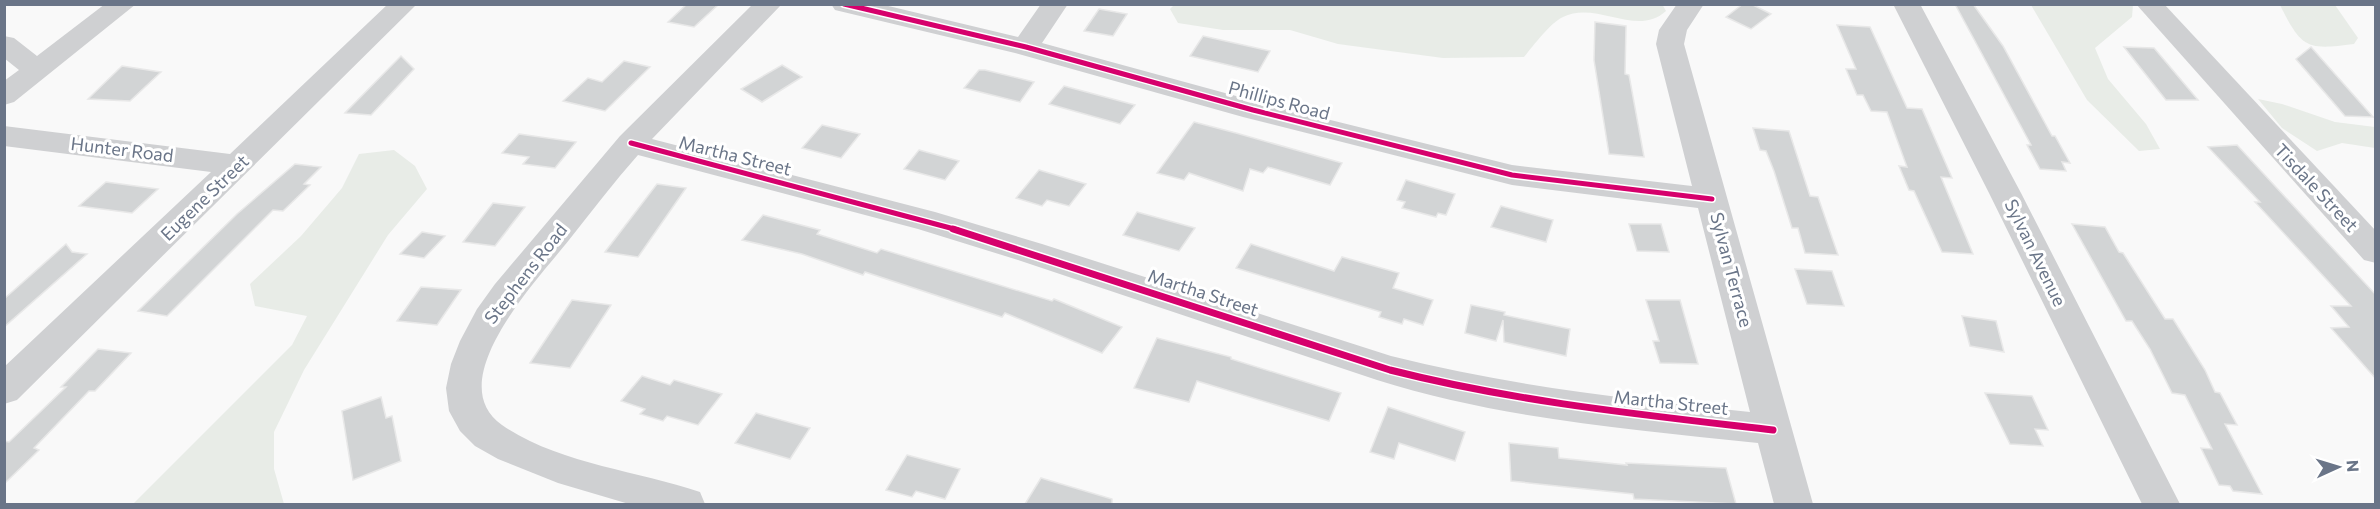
<svg xmlns="http://www.w3.org/2000/svg" width="2380" height="509" font-family="Commissioner,sans-serif">
  <rect width="100%" height="100%" fill="#f9f9f9"/>
  <g fill="#e8ece7">
    <path d="M1174,5L1662,4L1666,11C1637,38 1596,0 1563,17C1550,23 1534,45 1524,57L1443,58L1338,44L1290,30H1223L1178,23L1170,9Z"/>
    <path d="M2031,5H2133L2132,17L2095,48L2108,79L2146,124L2160,149L2139,151L2087,100Z"/>
    <path d="M2280,5H2335L2358,38L2354,44C2307,50 2302,49 2280,5Z"/>
    <path d="M2258,99L2282,104L2335,122L2375,127V148L2342,143L2317,151L2282,128Z"/>
    <path d="M394,150L415,166L427,189L388,235L304,370L274,432V469L284,504H133L292,345L307,316L255,306L250,284L301,236L342,188L359,154Z"/>
  </g>
  <g fill="#d2d4d5" stroke="#e8e8e8" stroke-width="1.5">
    <path d="M687,4H719L694,27L668,22Z"/>
    <path d="M1743,4H1751L1771,14L1751,29L1726,17Z"/>
    <path d="M1955,4H1973L2003,46L2052,136H2055L2070,163L2062,162L2066,171L2040,169L2027,145H2031Z"/>
    <path d="M1099,9L1127,14L1113,36L1084,31Z"/>
    <path d="M1595,22L1626,26L1625,74L1629,75L1644,157L1609,154L1594,60Z"/>
    <path d="M1837,25L1870,27L1907,108L1922,109L1952,178L1941,177L1973,254L1942,252L1914,191L1909,190L1899,166L1907,167L1887,112L1871,111L1863,95H1857L1846,69H1856Z"/>
    <path d="M1203,36L1270,51L1258,72L1190,56Z"/>
    <path d="M2124,47L2154,48L2198,100H2166Z"/>
    <path d="M2311,47L2373,117L2345,116L2296,59Z"/>
    <path d="M401,56L414,69L371,115L345,113Z"/>
    <path d="M624,61L650,67L605,111L563,101L588,78L602,82Z"/>
    <path d="M782,65L802,77L762,102L741,89Z"/>
    <path d="M122,66L161,72L130,101L88,99Z"/>
    <path d="M979,70H985L1034,82L1020,102L964,88Z"/>
    <path d="M1064,86L1135,105L1120,124L1049,104Z"/>
    <path d="M1194,122L1236,133L1342,163L1330,185L1268,167L1263,173L1250,169L1243,191L1189,173L1184,180L1157,173Z"/>
    <path d="M822,125L860,134L841,158L802,148Z"/>
    <path d="M1753,128L1789,131L1810,196L1818,197L1838,255L1805,253L1798,228H1792L1774,171L1766,151L1760,150Z"/>
    <path d="M519,134L576,142L555,168L523,164L529,157L502,153Z"/>
    <path d="M2237,145L2376,295V379L2331,328L2349,327L2331,306H2351L2255,202H2260L2208,147Z"/>
    <path d="M919,150L959,161L945,180L904,169Z"/>
    <path d="M295,164L321,167L304,184L310,185L283,211L273,210L167,316L138,311L237,214Z"/>
    <path d="M1039,170L1086,184L1069,206L1047,200L1042,206L1016,198Z"/>
    <path d="M1406,180L1455,194L1446,215L1438,213L1436,217L1402,208L1405,202L1397,200Z"/>
    <path d="M106,182L158,189L132,213L79,206Z"/>
    <path d="M657,184L686,188L638,257L605,252Z"/>
    <path d="M493,203L525,207L495,246L463,242Z"/>
    <path d="M1501,206L1553,220L1546,242L1491,227Z"/>
    <path d="M1137,212L1195,228L1179,251L1123,235Z"/>
    <path d="M763,215L820,230L817,234L877,253L881,249L1052,301L1054,299L1122,327L1102,353L1005,313L1002,317L865,272L863,275L802,254L742,240Z"/>
    <path d="M1629,224H1661L1669,252L1637,251Z"/>
    <path d="M2072,224L2105,227L2119,252L2123,253L2165,319H2173L2205,370L2215,392L2220,393L2237,425L2225,424L2262,494L2233,491L2230,486L2219,485L2201,448L2212,449L2185,395L2172,393L2150,349L2132,321H2126Z"/>
    <path d="M422,232L445,236L424,258L400,254Z"/>
    <path d="M66,244L72,252L87,254L4,327V299Z"/>
    <path d="M1251,244L1334,271L1342,257L1399,273L1393,288L1433,300L1423,325L1404,319L1402,324L1379,317L1381,312L1236,268Z"/>
    <path d="M1795,269L1832,271L1844,306L1807,304Z"/>
    <path d="M421,287L461,290L437,325L397,321Z"/>
    <path d="M572,300L611,305L570,368L530,363Z"/>
    <path d="M1646,300H1680L1698,364L1660,363L1653,341H1659Z"/>
    <path d="M1471,305L1505,312L1504,315L1570,329L1566,356L1504,342L1503,320L1496,341L1465,333Z"/>
    <path d="M1962,316L1996,321L2004,352L1970,346Z"/>
    <path d="M1157,338L1231,357V359L1341,393L1329,421L1197,381L1189,402L1134,388Z"/>
    <path d="M98,349L131,353L95,391H89L34,448L39,450L4,484V441L9,442L66,387H61Z"/>
    <path d="M642,376L670,385L674,380L722,394L698,425L667,416L663,421L640,414L645,409L621,401Z"/>
    <path d="M1985,393L2032,396L2048,430L2035,429L2043,446L2010,444Z"/>
    <path d="M381,397L386,418L392,416L401,461L353,480L342,411Z"/>
    <path d="M1388,407L1465,432L1455,461L1399,443L1394,459L1370,452Z"/>
    <path d="M756,413L810,428L790,459L735,443Z"/>
    <path d="M1509,443L1558,448L1559,458L1627,465L1626,463L1726,468L1736,504L1634,499L1633,494L1511,481Z"/>
    <path d="M907,455L960,469L945,499L916,491L912,497L886,490Z"/>
    <path d="M1041,478L1112,499V504H1025Z"/>
  </g>
  <g fill="none" stroke-linecap="round" stroke-linejoin="round">
    <g fill="#cfd0d2" fill-rule="evenodd">
      <path d="M105,4H136L14,102L4,105V81L19,70L4,58V36L14,38L37,56Z"/>
      <path d="M388,4H417L17,400L4,404V367L211,172L4,146V126L230,154Z"/>
      <path d="M753,4H782L652,139L935,212L1042,244L1391,356C1509,386 1629,399 1750,412L1698,208L1512,185L1243,117L1015,53L835,10L831,4H880L1018,37L1041,4H1068L1042,43L1258,102L1512,165L1692,186L1656,44L1659,30L1677,4H1704L1687,30L1684,44L1813,504H1774L1758,443C1631,429 1500,419 1377,380L1018,260L918,229L638,155C614,182 592,211 569,240C540,277 439,381 502,425C559,464 636,470 700,492L705,504H629L558,483L498,459L475,446L460,431L449,411L446,388L451,364L460,341L477,309L495,284L620,136Z"/>
      <path d="M1893,4H1920L2021,193L2180,504H2142L1989,193Z"/>
      <path d="M2136,4H2164L2376,231V263L2364,260Z"/>
    </g>
    <defs>
      <g id="cycleway-far1">
        <path d="M844,4L1026,47L1253,110L1512,175L1712,199"/>
        <path d="M631,143L958,230"/>
      </g>
      <path id="cycleway" d="M953,229L1390,370C1516,402 1644,415 1773,430"/>
    </defs>
    <use href="#cycleway-far1" stroke="#fff" stroke-width="8"/>
    <use href="#cycleway" stroke="#fff" stroke-width="10"/>
    <use href="#cycleway-far1" stroke="#d6006c" stroke-width="5"/>
    <use href="#cycleway" stroke="#d6006c" stroke-width="7"/>
  </g>
  <g text-anchor="middle" stroke-width="6" stroke-linejoin="round" paint-order="stroke">
    <g font-size="18" fill="#6a7588" stroke="#fff">
      <text transform="translate(1279 101) rotate(15)" y="6">Phillips Road</text>
      <text transform="translate(122 150) rotate(7)" y="6">Hunter Road</text>
      <text transform="translate(735 156) rotate(14)" y="6">Martha Street</text>
      <text transform="translate(2316 188) rotate(47)" y="6">Tisdale Street</text>
      <text transform="translate(205 198) rotate(-44)" y="6">Eugene Street</text>
      <text transform="translate(2035 253) rotate(64)" y="6">Sylvan Avenue</text>
      <text transform="translate(1731 270) rotate(75)" y="6">Sylvan Terrace</text>
      <text transform="translate(526 274) rotate(-52)" y="6">Stephens Road</text>
      <text transform="translate(1203 293) rotate(18)" y="6">Martha Street</text>
      <text transform="translate(1671 403) rotate(6)" y="6">Martha Street</text>
    </g>
  </g>
  <rect width="2380" height="509" fill="none" stroke="#6a7588" stroke-width="12"/>
  <g transform="translate(2338 467) rotate(86)" stroke="#ffffff" stroke-width="4.5" paint-order="stroke">
  <path d="M0-4.5L10 22L0 15L-10 22Z" fill="#6a7588"/>
  <text y="-9" font-size="16" font-weight="bold" text-anchor="middle" fill="#6a7588">N</text>
  </g>
</svg>
